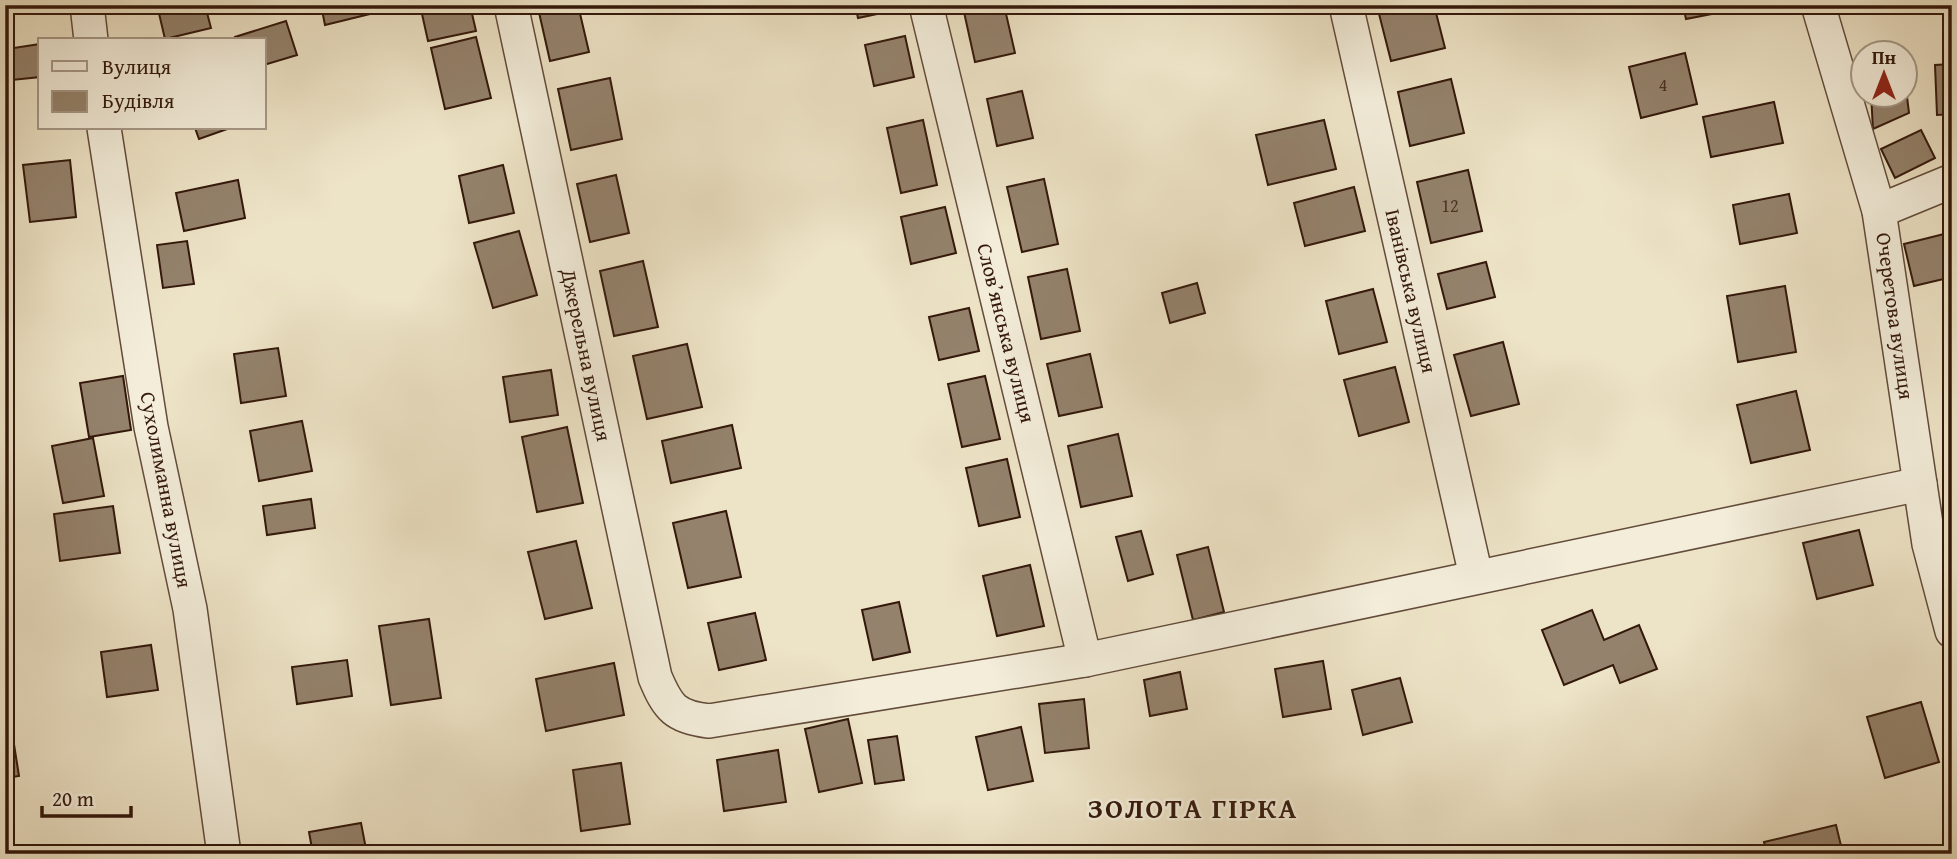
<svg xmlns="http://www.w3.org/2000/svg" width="1957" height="859" font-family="'Gentium Book Plus',serif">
  <rect width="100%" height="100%" fill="#ede3c6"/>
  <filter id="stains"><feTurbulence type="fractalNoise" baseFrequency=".00286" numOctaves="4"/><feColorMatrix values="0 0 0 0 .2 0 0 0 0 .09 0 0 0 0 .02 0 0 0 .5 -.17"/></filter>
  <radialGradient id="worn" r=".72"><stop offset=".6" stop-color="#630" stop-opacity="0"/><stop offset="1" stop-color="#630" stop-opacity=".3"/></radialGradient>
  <g fill="#94826c" stroke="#33180b" stroke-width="2">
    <path d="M157,5H205L211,28L165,39Z"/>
    <path d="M321,5H368L370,14L325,25Z"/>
    <path d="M420,5H470L476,31L428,41Z"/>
    <path d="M549,5H578L589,52L550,61L538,8Z"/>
    <path d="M855,5H894L896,10L858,18Z"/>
    <path d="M995,5H1004L1015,53L975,62L964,12Z"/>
    <path d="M1434,5L1445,48L1391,61L1377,6Z"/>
    <path d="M1683,5H1753V6L1686,19Z"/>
    <path d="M286,21L297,55L264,65V40H236L235,37Z"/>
    <path d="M905,36L914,77L874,86L865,45Z"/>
    <path d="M476,37L491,98L445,109L431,48Z"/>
    <path d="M40,44V77L12,80L7,49Z"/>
    <path d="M1685,53L1697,104L1641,118L1629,67Z"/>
    <path d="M1952,64V114L1937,115L1935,65Z"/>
    <path d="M1904,72L1909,113L1873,129L1871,94H1904Z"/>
    <path d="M610,78L622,139L571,150L558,89Z"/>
    <path d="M1451,79L1464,133L1410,146L1398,92Z"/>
    <path d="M1022,91L1033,138L997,146L987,99Z"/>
    <path d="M1774,102L1783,143L1711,157L1703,117Z"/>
    <path d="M923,120L937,185L901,193L887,128Z"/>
    <path d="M1324,120L1336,169L1268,185L1256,135Z"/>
    <path d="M195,128H230L199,139Z"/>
    <path d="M1921,130L1935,158L1895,178L1881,149Z"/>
    <path d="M70,160L76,217L30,222L23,165Z"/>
    <path d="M503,165L514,213L469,223L459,176Z"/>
    <path d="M1468,170L1482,231L1431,243L1417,182Z"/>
    <path d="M616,175L629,233L590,242L577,184Z"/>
    <path d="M1044,179L1058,244L1022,252L1007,187Z"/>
    <path d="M238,180L245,218L184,231L176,193Z"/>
    <path d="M1354,187L1365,231L1305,246L1294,203Z"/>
    <path d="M1789,194L1797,233L1740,244L1733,205Z"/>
    <path d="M945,207L956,253L911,264L901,217Z"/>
    <path d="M519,231L537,295L493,308L474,243Z"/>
    <path d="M1948,233L1952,277L1914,286L1904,244Z"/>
    <path d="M187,241L194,284L163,288L157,245Z"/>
    <path d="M643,261L658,327L614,336L600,271Z"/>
    <path d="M1486,262L1495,297L1447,309L1438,274Z"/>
    <path d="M1067,269L1080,331L1041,339L1028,277Z"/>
    <path d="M1197,283L1205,313L1170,323L1162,293Z"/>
    <path d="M1785,286L1796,352L1738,362L1727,296Z"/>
    <path d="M1373,289L1387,342L1339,354L1326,301Z"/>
    <path d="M969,308L979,351L939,360L929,317Z"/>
    <path d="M1503,342L1519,404L1471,416L1454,355Z"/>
    <path d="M687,344L702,407L647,419L633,356Z"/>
    <path d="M278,348L286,396L241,403L234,354Z"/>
    <path d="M1090,354L1102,407L1059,416L1047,364Z"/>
    <path d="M1395,367L1409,422L1359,436L1344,380Z"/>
    <path d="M551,370L558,415L510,422L503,377Z"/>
    <path d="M123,376L131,430L89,437L80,383Z"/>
    <path d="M985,376L1000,439L962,447L948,384Z"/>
    <path d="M1796,391L1810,450L1751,463L1737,405Z"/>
    <path d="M302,421L312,471L259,481L250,431Z"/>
    <path d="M732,425L741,468L671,483L662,441Z"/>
    <path d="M567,427L583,503L537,512L522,437Z"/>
    <path d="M1118,434L1132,496L1081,507L1068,446Z"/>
    <path d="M93,438L104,496L63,503L52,446Z"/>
    <path d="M1007,459L1020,517L979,526L966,468Z"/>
    <path d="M311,499L315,528L267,535L263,506Z"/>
    <path d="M113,506L120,553L60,561L54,514Z"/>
    <path d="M726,511L741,577L688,588L673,523Z"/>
    <path d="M1859,530L1873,585L1817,599L1803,543Z"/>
    <path d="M1141,531L1153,574L1128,581L1116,537Z"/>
    <path d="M576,541L592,608L545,619L528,552Z"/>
    <path d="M1208,547L1224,612L1193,620L1177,555Z"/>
    <path d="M1030,565L1044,626L997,636L983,576Z"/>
    <path d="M899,602L910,652L873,660L862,610Z"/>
    <path d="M1592,610L1604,640L1639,625L1657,669L1620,683L1613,665L1564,685L1542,630Z"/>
    <path d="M755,613L766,660L719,670L708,623Z"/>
    <path d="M429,619L441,698L391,705L379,626Z"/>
    <path d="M151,645L158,690L107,697L101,652Z"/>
    <path d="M347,660L352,696L297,704L292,667Z"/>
    <path d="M1323,661L1331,709L1283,717L1275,669Z"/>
    <path d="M614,663L624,715L546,731L536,679Z"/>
    <path d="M1180,672L1187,709L1150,716L1144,680Z"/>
    <path d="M1400,678L1412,722L1363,735L1352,690Z"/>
    <path d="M1084,699L1089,748L1045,753L1039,704Z"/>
    <path d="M1921,702L1939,762L1885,778L1867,717Z"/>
    <path d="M848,719L862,783L819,792L805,729Z"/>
    <path d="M1021,727L1033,781L988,790L976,737Z"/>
    <path d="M897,736L904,780L875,784L868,740Z"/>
    <path d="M13,738L19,776L5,778V739Z"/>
    <path d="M778,750L786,802L724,811L717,760Z"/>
    <path d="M621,763L630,824L581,831L573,770Z"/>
    <path d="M361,823L367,854H313L309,832Z"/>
    <path d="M1836,825L1843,854H1767L1764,842Z"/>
    <path d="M469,847L470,854H425Z"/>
  </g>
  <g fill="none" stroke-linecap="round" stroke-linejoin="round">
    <defs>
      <g id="minor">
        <path d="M87,5L91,40"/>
        <path d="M511,5L655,677C668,708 675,717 709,721L1085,660L1920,484"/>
        <path d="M926,5L1085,660"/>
        <path d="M1346,5L1476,576"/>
        <path d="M1818,5L1879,211L1929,544L1952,631"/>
        <path d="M104,128L151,427L190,609L224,854"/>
        <path d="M1879,211L1952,181"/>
      </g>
    </defs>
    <use href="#minor" stroke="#624b3a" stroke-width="36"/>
    <use href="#minor" stroke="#f3edda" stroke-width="33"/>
  </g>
  <g text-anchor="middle" stroke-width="5" stroke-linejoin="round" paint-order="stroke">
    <g font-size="18" fill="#4b3223">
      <text x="1663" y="91">4</text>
      <text x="1450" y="212">12</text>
    </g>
    <g font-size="21" fill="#33180b" stroke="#f3edda">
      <text transform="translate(1411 291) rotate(77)" y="7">Іванівська вулиця</text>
      <text transform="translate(1895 316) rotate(82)" y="7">Очеретова вулиця</text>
      <text transform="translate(1006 333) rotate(76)" y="7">Словʼянська вулиця</text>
      <text transform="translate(586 355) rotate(78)" y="7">Джерельна вулиця</text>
      <text transform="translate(166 490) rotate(79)" y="7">Сухолиманна вулиця</text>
    </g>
    <g font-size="28" font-weight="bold" letter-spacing="2" fill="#33180b" stroke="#f3edda">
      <text x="1193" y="818">ЗОЛОТА ГІРКА</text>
    </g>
  </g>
  <rect width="1957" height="859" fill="none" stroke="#ede3c6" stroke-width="28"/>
  <rect x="7" y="7" width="1943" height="845" fill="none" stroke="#33180b" stroke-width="3.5"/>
  <rect x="14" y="14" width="1929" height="831" fill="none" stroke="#33180b" stroke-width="2"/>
  <rect x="38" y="38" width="228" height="91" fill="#f3edda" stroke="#a69887" stroke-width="2"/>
  <rect x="52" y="61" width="35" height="10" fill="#f3edda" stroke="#a69887" stroke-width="2"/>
  <text x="102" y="74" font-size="21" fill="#33180b">Вулиця</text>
  <rect x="52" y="91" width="35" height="21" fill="#94826c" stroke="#a69887" stroke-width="2"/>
  <text x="102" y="108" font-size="21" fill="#33180b">Будівля</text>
  <g transform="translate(1884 74)"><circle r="33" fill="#f3edda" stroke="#a69887" stroke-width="2"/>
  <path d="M0-5L12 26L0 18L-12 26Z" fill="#8f2418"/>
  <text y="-10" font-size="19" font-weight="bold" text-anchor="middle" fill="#33180b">Пн</text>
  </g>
  <path d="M42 806v10h89v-10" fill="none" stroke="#33180b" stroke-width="3.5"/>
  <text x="52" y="806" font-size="21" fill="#33180b" stroke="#f3edda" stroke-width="5" paint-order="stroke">20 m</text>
  <rect width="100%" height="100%" filter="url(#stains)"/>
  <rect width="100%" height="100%" fill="url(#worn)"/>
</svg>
